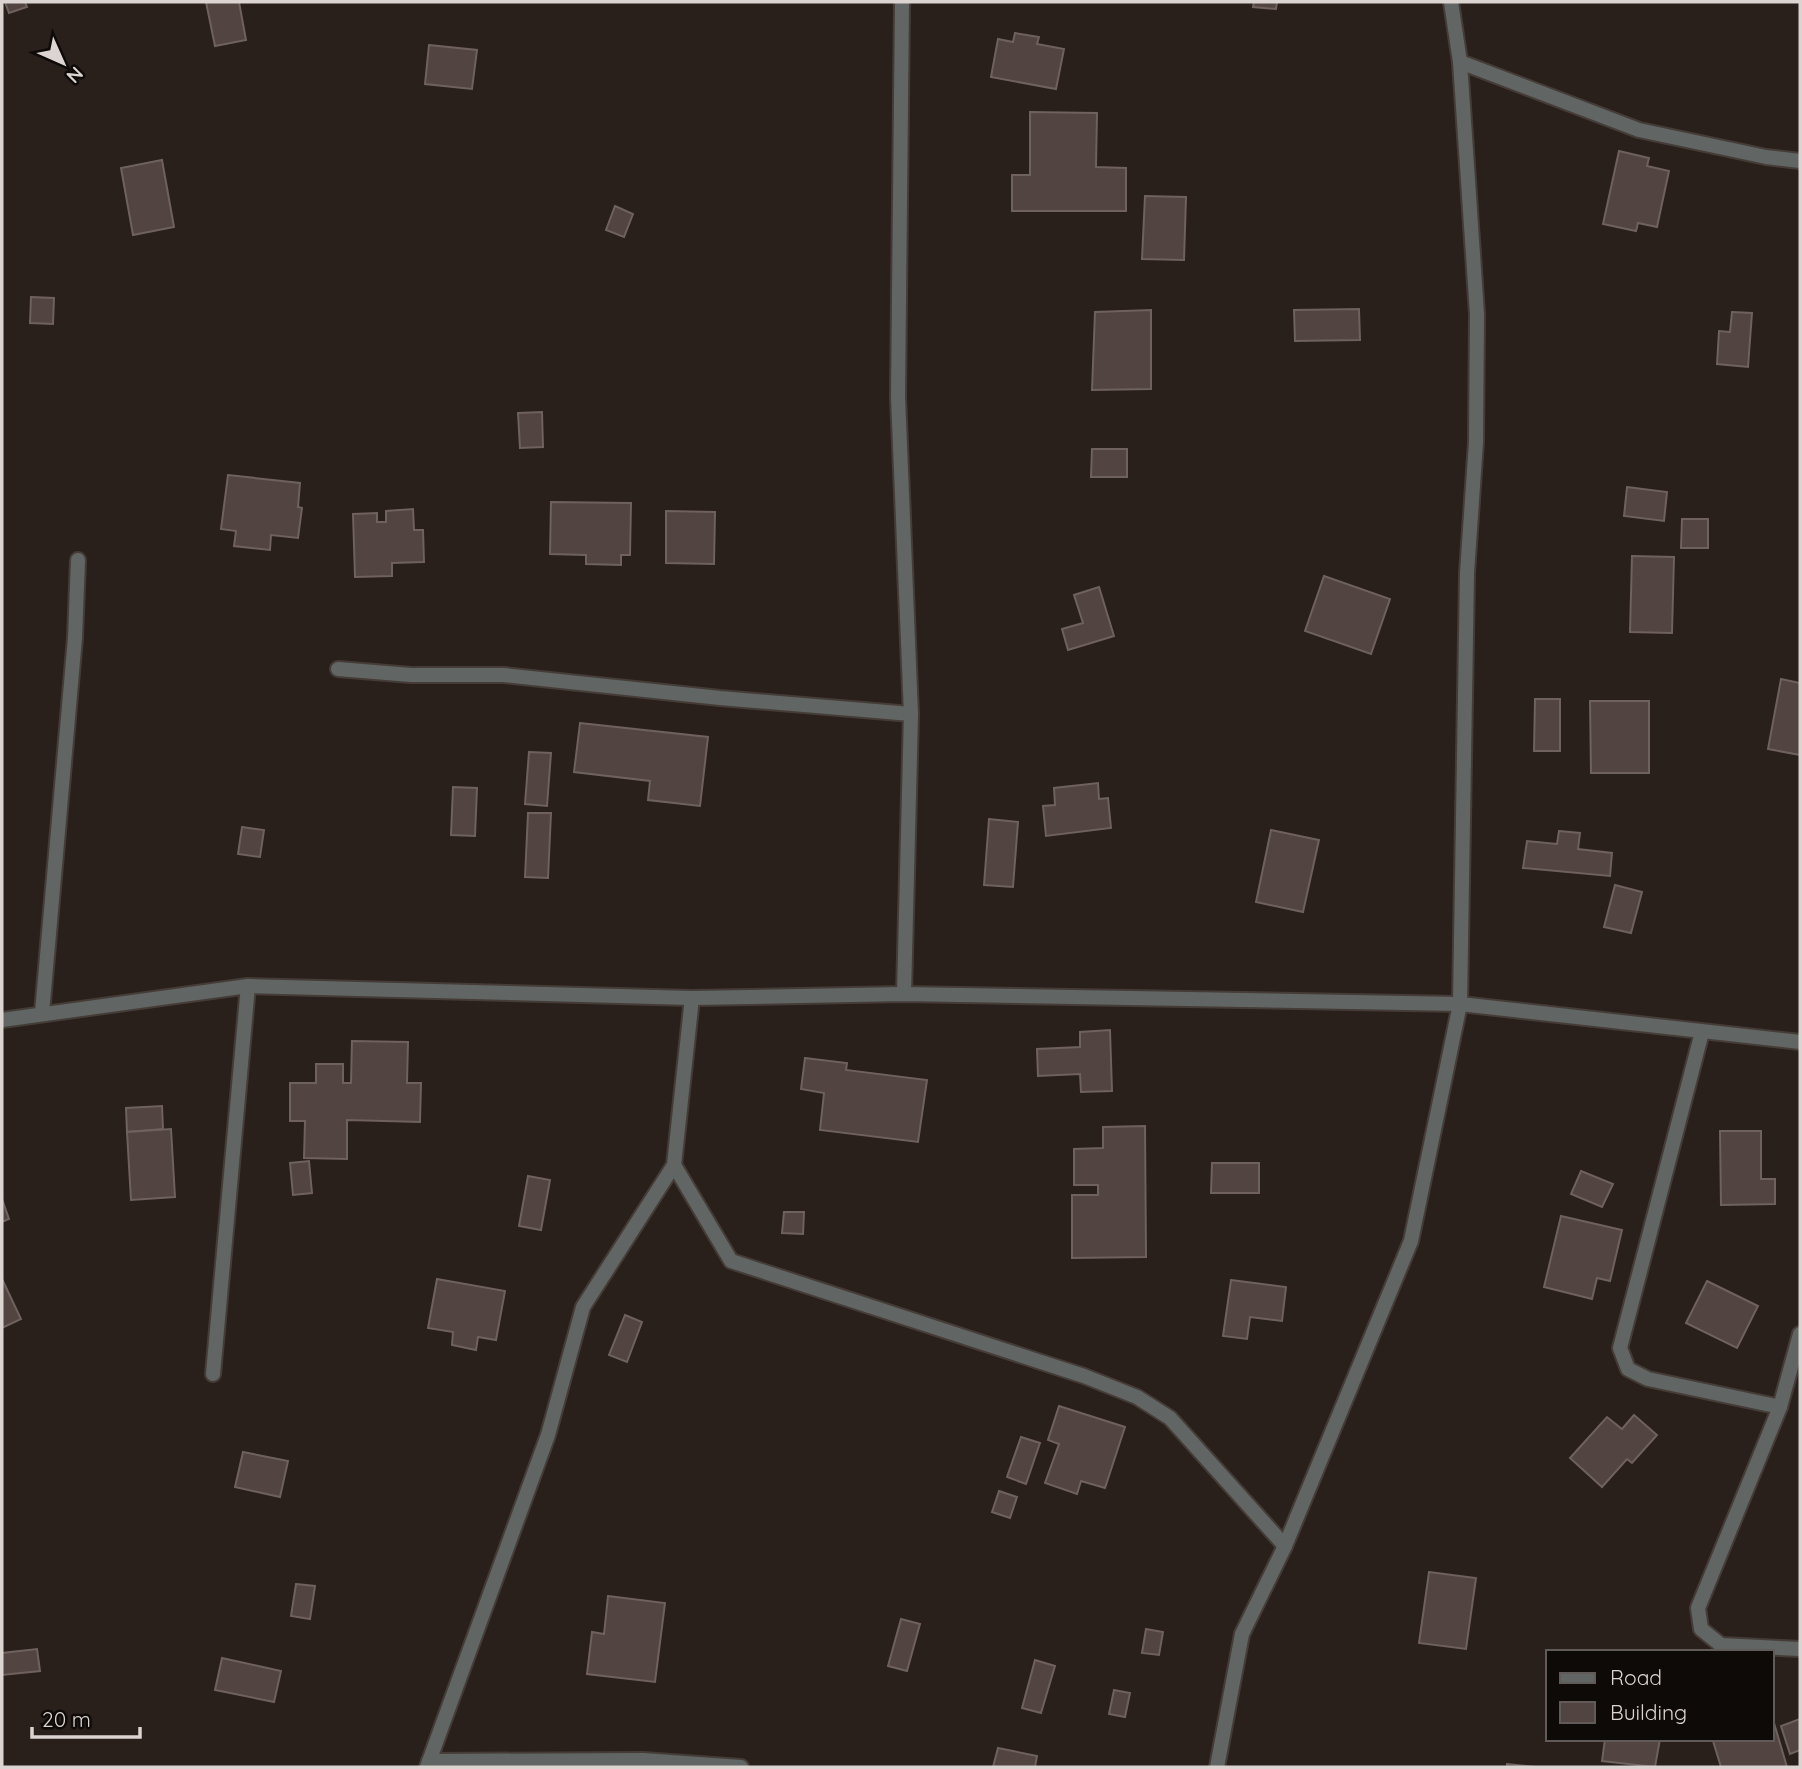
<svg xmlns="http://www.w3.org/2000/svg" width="1802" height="1769" font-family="Quicksand,sans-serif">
  <rect width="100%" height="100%" fill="#291f1b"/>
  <g fill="#514441" stroke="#6e615e" stroke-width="2">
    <path d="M5,2H25L27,7L9,13Z"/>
    <path d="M206,2H239L246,40L215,46Z"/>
    <path d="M1254,2H1277L1276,9L1253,7Z"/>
    <path d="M1015,33L1039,37L1037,44L1064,49L1056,89L991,77L998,39L1013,42Z"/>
    <path d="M429,45L477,50L472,89L425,84Z"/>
    <path d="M1030,112L1097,113L1096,167L1126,168V211H1012V175H1030Z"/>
    <path d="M1619,151L1649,158L1647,166L1669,171L1657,227L1638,223L1636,231L1603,224Z"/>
    <path d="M162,160L174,227L133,235L121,168Z"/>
    <path d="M1145,196L1186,197L1184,260L1142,259Z"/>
    <path d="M615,206L633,214L624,237L606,230Z"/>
    <path d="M31,297L54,298L53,324L30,323Z"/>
    <path d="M1359,309L1360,340L1295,341L1294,310Z"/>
    <path d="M1151,310V389L1092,390L1095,312Z"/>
    <path d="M1732,312L1752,313L1748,367L1717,364L1719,331L1730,332Z"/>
    <path d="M542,412L543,447L520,448L518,413Z"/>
    <path d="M1092,449H1127V477H1091Z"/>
    <path d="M228,475L300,483L298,507L302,508L298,538L271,535L270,550L234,546L236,531L221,529Z"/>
    <path d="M1627,487L1667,492L1664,521L1624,516Z"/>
    <path d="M551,502L631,503L630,555H621V565L586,564V555L550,554Z"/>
    <path d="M413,509L414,530H423L424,562L392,563V576L355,577L353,514L377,513V522H386V511Z"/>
    <path d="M666,511L715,512L714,564L666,563Z"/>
    <path d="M1682,519H1708V548H1681Z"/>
    <path d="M1632,556L1674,557L1672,633L1630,632Z"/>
    <path d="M1324,576L1390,599L1371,654L1305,631Z"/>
    <path d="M1099,587L1114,636L1068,650L1062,629L1083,623L1074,595Z"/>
    <path d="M1781,679L1800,683V755L1768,749Z"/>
    <path d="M1535,699H1560V751H1534Z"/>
    <path d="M1590,701H1649V773H1591Z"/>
    <path d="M580,723L708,737L700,806L648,800L650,781L574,772Z"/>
    <path d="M529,752L551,753L547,806L525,804Z"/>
    <path d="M1098,783L1099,799L1108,798L1111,828L1046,836L1043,806L1055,805L1054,788Z"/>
    <path d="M453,787L477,788L475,836L451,835Z"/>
    <path d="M528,813H551L548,878L525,877Z"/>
    <path d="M989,819L1018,822L1013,887L984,885Z"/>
    <path d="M242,827L264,830L260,857L238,854Z"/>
    <path d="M1271,830L1319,840L1303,912L1256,902Z"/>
    <path d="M1559,831L1580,833L1578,849L1612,853L1610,876L1523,868L1527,841L1557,844Z"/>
    <path d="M1615,885L1642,892L1631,933L1604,927Z"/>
    <path d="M1110,1030L1112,1091L1081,1092L1080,1074L1038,1076L1037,1049L1080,1047V1032Z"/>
    <path d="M352,1041L408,1042L407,1083H421L420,1122L347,1120V1159L304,1158L305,1121H290V1083H316V1064H343V1083H351Z"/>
    <path d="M805,1058L847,1063L846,1070L927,1080L918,1142L820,1130L824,1093L801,1089Z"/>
    <path d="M162,1106L163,1129L127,1132L126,1108Z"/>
    <path d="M1145,1126L1146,1257L1072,1258V1195H1098V1185H1074V1149L1103,1148V1127Z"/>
    <path d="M171,1129L175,1197L131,1200L127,1132Z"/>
    <path d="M1720,1131H1761V1179H1775V1204L1721,1205Z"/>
    <path d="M309,1161L312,1193L293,1195L290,1163Z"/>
    <path d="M1212,1163H1259V1193H1211Z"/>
    <path d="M1581,1171L1613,1184L1602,1207L1571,1194Z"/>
    <path d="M528,1176L550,1180L541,1230L519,1226Z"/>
    <path d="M2,1199L9,1219L2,1222Z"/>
    <path d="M784,1212H804L803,1234L782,1233Z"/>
    <path d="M1561,1216L1622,1230L1610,1281L1597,1278L1592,1299L1544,1287Z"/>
    <path d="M437,1279L505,1291L496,1340L478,1337L476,1350L452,1345L453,1332L428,1328Z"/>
    <path d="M1231,1280L1286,1287L1282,1321L1250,1317L1247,1339L1223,1336Z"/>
    <path d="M3,1281L21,1319L2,1328V1282Z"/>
    <path d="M1707,1281L1758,1306L1737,1348L1686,1323Z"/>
    <path d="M625,1315L642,1322L627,1362L609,1355Z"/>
    <path d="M1059,1406L1125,1427L1105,1488L1081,1481L1077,1494L1045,1483L1059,1444L1048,1440Z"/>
    <path d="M1634,1415L1657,1435L1632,1463L1627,1459L1602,1487L1570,1458L1607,1417L1622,1429Z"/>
    <path d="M1021,1437L1040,1443L1026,1484L1007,1477Z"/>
    <path d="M243,1452L288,1461L280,1497L235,1487Z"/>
    <path d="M999,1491L1017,1497L1010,1518L992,1512Z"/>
    <path d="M1429,1572L1476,1578L1466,1649L1419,1643Z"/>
    <path d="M296,1584L315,1586L310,1619L291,1616Z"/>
    <path d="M608,1596L665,1603L655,1682L587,1674L592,1632L604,1634Z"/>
    <path d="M901,1619L920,1624L907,1671L888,1666Z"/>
    <path d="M1146,1629L1163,1632L1159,1655L1142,1653Z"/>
    <path d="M37,1649L40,1671L2,1675V1653Z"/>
    <path d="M222,1658L281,1671L274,1702L215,1690Z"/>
    <path d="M1035,1660L1055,1666L1041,1713L1022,1708Z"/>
    <path d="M1114,1690L1130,1693L1125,1717L1109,1714Z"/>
    <path d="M1800,1719V1750L1790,1754L1781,1726Z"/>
    <path d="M1774,1723L1787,1767H1721L1713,1741L1720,1739H1772Z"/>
    <path d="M1605,1739H1660L1655,1767L1602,1761Z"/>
    <path d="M998,1748L1037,1756L1035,1767H993Z"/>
    <path d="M1507,1764L1535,1767H1507Z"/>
  </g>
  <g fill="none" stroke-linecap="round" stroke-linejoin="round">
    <defs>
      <g id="lane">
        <path d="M1460,62L1639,130L1766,157L1800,161"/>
        <path d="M338,669L411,675H504L720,698L911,714"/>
        <path d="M42,1013L75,638L78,560"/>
        <path d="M1702,1032L1620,1348L1628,1369L1648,1379L1780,1407"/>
        <path d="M674,1165L731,1261L1084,1376L1137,1397L1170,1418L1285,1546"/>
        <path d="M1800,1334L1780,1407L1698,1608L1701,1629L1721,1645L1800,1649"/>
        <path d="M213,1374L248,986"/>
        <path d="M429,1761L643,1760L741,1767"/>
      </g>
      <g id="street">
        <path d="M902,2L898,397L911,714L904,994"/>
        <path d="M2,1020L248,986L692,998L904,994L1460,1004L1800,1042"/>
        <path d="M427,1767L548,1435L583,1307L674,1165L692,998"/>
        <path d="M1217,1767L1242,1634L1285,1546L1411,1241L1460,1004L1467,573L1476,442L1477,314L1460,62L1451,2"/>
      </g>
    </defs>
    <use href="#lane" stroke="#453c38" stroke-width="18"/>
    <use href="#street" stroke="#453c38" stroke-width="18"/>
    <use href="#lane" stroke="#616664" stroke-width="14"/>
    <use href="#street" stroke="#616664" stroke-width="14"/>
  </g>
  <rect width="1802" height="1769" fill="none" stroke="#dbd4d1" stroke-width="7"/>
  <rect x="1546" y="1650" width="228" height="91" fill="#0e0a08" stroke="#605b58" stroke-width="2"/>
  <rect x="1560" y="1673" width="35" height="10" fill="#616664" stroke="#605b58" stroke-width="2"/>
  <text x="1610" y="1685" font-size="21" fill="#dbd4d1">Road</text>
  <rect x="1560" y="1702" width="35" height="21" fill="#514441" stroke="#605b58" stroke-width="2"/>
  <text x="1610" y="1720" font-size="21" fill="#dbd4d1">Building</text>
  <g transform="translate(63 63) rotate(135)" stroke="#0e0a08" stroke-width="5" paint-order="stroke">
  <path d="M0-5L12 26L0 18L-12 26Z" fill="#dbd4d1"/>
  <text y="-10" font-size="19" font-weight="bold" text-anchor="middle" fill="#dbd4d1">N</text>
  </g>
  <path d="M32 1727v10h108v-10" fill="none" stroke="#dbd4d1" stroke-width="3.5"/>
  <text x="42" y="1727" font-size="21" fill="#dbd4d1" stroke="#0e0a08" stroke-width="5" paint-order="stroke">20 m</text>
</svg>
